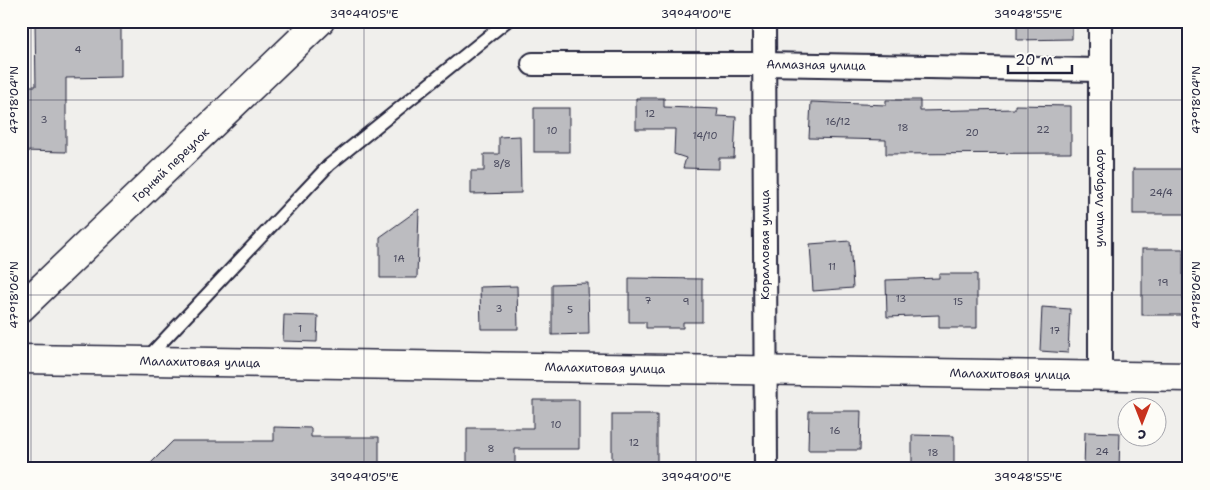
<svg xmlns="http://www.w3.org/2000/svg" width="1210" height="490" font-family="'Shantell Sans',sans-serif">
  <rect width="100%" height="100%" fill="#f0efec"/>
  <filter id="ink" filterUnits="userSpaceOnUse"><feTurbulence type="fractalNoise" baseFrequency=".02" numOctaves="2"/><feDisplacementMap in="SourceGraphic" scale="10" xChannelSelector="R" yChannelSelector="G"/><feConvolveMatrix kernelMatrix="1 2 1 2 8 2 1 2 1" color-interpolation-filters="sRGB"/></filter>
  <g filter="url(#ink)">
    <g fill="#bcbcc0" stroke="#22223b">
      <path d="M35,21H121V77L66,78V152L21,151V86H36Z"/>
      <path d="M1017,21H1072V39L1017,40Z"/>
      <path d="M636,98H664V107L718,109L717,116L736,117L734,158H719V169L683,168L686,158L674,154L675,129H636Z"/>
      <path d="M886,100H920V111L1015,109V105L1071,106V153L886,154V140L809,138L811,102L886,105Z"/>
      <rect x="534" y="108" width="35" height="44"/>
      <path d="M520,136L521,193L471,194V171H484V154H499V137Z"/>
      <rect x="1133" y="169" width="56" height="45"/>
      <path d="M419,209L417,278H380V237Z"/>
      <path d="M850,241L853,288L813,291L810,244Z"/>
      <rect x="1142" y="249" width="41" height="66"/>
      <path d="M939,274H977V328H939V315L887,317L886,280L939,278Z"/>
      <path d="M629,278L702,279V322H683V328H646V322H629Z"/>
      <path d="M588,283L589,334L552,335V284Z"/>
      <path d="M517,286L518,329H481L480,287Z"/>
      <path d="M1042,307L1070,309L1068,353L1040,351Z"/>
      <path d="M284,315L318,316L317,342L283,341Z"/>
      <path d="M533,400H579V449H515V469H467V428H533Z"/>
      <path d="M809,411H861L860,450H808Z"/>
      <rect x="612" y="415" width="45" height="54"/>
      <path d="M274,427L311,428V437H379V469H145L173,441H274Z"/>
      <path d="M1085,432L1120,433L1119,469H1084Z"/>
      <path d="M912,435L954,436V469H912Z"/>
    </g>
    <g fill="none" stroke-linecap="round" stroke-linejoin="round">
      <defs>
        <path id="lane" d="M146,359L329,165L507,21"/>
        <g id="street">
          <path d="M764,21L766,469"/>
          <path d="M1100,21V375"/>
          <path d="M533,64H764L1099,70"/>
        </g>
        <g id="secondary">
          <path d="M21,308L320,21"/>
          <path d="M21,359L1189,377"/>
        </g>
      </defs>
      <use href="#lane" stroke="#22223b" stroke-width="15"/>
      <use href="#street" stroke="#22223b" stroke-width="26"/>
      <use href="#secondary" stroke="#22223b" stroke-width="31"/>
      <use href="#lane" stroke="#fdfcf7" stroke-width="11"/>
      <use href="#street" stroke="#fdfcf7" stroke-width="22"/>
      <use href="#secondary" stroke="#fdfcf7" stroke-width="28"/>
    </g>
  </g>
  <path fill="none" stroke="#22223b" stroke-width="1" stroke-opacity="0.45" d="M31,21V469M364,21V469M696,21V469M1028,21V469M21,100H1189M21,295H1189"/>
  <g text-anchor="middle" stroke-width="4.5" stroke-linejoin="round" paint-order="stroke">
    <g font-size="10" fill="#48485c">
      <text x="78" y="53">4</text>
      <text x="650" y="117">12</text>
      <text x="44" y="123">3</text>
      <text x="838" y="125">16/12</text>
      <text x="903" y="131">18</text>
      <text x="1043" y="133">22</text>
      <text x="552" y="134">10</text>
      <text x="972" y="136">20</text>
      <text x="705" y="139">14/10</text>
      <text x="502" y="167">8/8</text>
      <text x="1161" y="196">24/4</text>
      <text x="399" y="262">1А</text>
      <text x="832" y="270">11</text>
      <text x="1163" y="286">19</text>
      <text x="901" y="302">13</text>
      <text x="648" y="304">7</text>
      <text x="686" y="305">9</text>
      <text x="958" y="305">15</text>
      <text x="499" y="312">3</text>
      <text x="570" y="313">5</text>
      <text x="300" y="332">1</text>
      <text x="1055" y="334">17</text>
      <text x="556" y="428">10</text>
      <text x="835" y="434">16</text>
      <text x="634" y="446">12</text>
      <text x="491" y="452">8</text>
      <text x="1102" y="455">24</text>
      <text x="933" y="456">18</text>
    </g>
    <g font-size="12" fill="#22223b" stroke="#fdfcf7">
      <text transform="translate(816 65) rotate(1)" y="4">Алмазная улица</text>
      <text transform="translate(171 165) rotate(-44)" y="4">Горный переулок</text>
      <text transform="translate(1099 198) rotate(-90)" y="4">улица Лабрадор</text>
      <text transform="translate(765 245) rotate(-90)" y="4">Коралловая улица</text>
      <text transform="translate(200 362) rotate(1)" y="4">Малахитовая улица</text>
      <text transform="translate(605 368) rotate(1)" y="4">Малахитовая улица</text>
      <text transform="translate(1010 374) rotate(1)" y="4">Малахитовая улица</text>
    </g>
  </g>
  <rect width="1210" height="490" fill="none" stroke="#fdfcf7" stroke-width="55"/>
  <g transform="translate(1142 422) rotate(180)"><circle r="24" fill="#fdfcf7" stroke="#a5a5ac"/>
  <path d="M0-4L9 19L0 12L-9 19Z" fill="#c8321e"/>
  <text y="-8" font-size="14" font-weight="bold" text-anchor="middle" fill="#22223b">С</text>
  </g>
  <path d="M1008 65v8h64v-8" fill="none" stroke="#22223b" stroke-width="2.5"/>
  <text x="1015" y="65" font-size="15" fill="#22223b" stroke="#fdfcf7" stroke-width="4" paint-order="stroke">20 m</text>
  <rect x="28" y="28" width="1154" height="434" fill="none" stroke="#22223b" stroke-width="2"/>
  <g font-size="12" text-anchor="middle" fill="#22223b">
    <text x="364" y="18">39°49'05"E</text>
    <text x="696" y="18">39°49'00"E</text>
    <text x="1028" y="18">39°48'55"E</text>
    <text transform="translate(1196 100) rotate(-90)" y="4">47°18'04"N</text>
    <text transform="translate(14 100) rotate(-90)" y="4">47°18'04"N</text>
    <text transform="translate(1196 295) rotate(-90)" y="4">47°18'06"N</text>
    <text transform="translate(14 295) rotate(-90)" y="4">47°18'06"N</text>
    <text x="364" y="481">39°49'05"E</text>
    <text x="696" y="481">39°49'00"E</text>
    <text x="1028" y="481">39°48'55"E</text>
  </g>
</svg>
